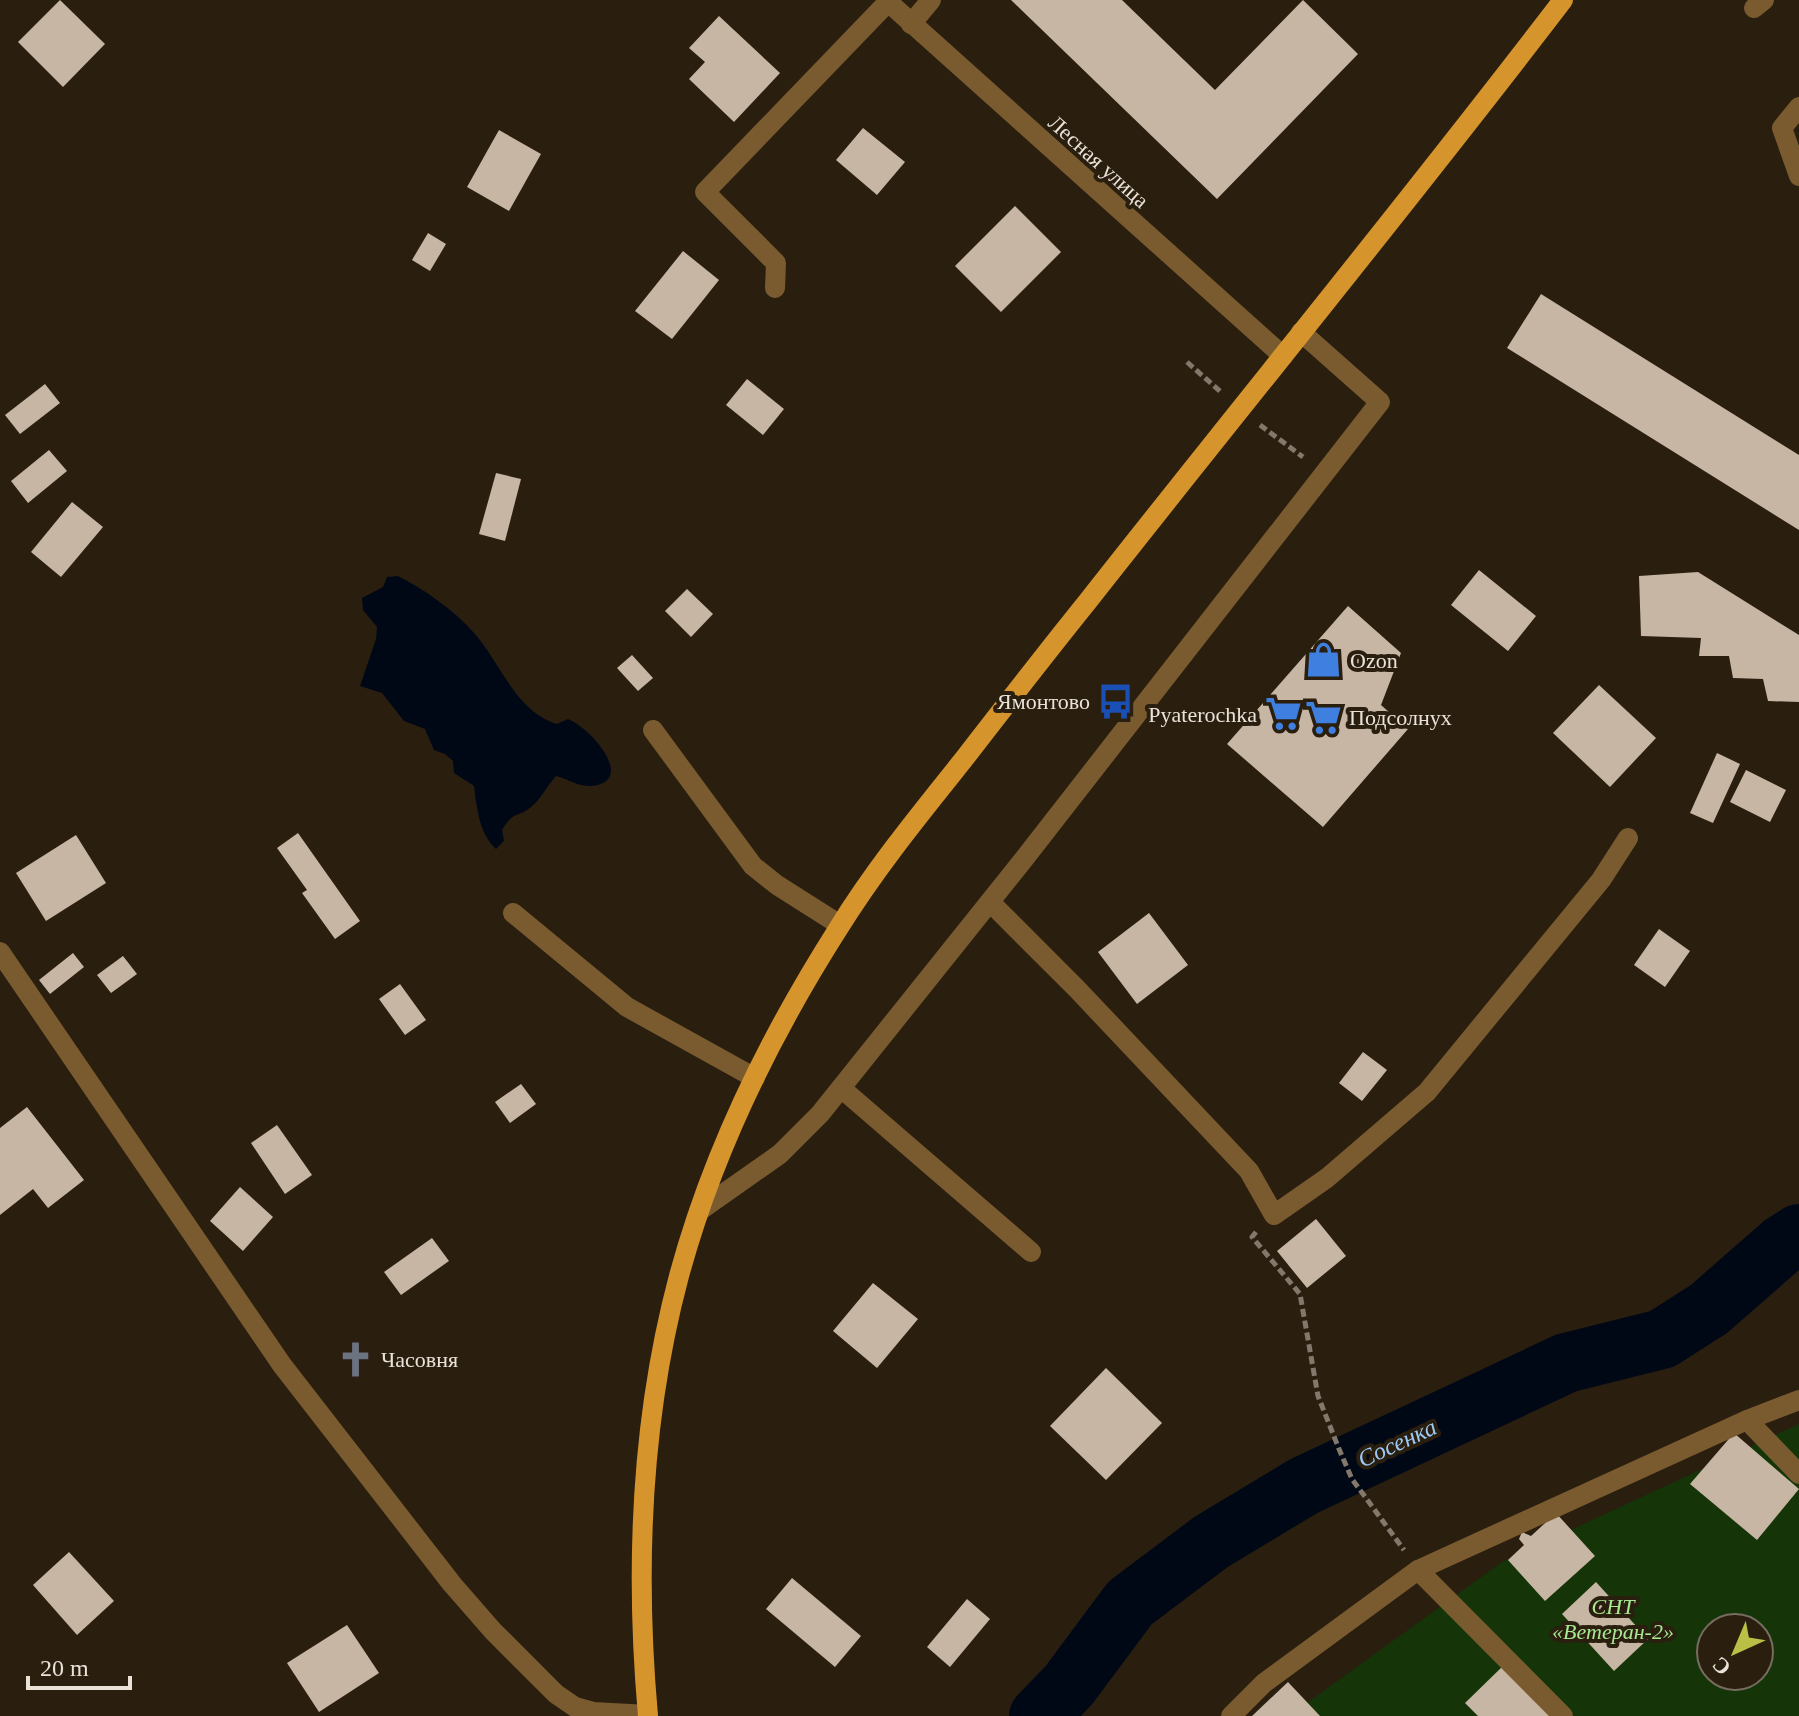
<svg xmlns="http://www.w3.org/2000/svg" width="1799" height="1716" font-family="Georgia,serif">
  <rect width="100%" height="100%" fill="#2a1e0f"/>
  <path fill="#153509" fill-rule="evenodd" d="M1799,1424V1716H1289L1502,1562ZM1711,1628H1759V1676H1711Z"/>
  <path fill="#000816" d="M398,576C425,590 454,610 474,633C501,663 515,711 557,724L568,719C591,728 637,781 592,786C579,787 568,779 556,776C547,786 541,799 531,807C518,818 514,810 502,830L504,841L496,849C479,833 477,809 474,786L454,773L453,761L445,754L434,750L425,729L404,721L382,693L360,686L376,639L377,627L363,610L362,598L383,587L387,577Z"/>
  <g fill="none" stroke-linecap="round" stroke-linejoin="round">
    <path stroke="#000816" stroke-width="60" d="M1039,1716L1069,1685L1130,1603L1211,1542L1304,1486L1566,1363L1662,1339L1709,1309L1782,1245L1799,1234"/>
  </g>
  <g fill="#c7b6a4">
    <path d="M60,0L105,44L63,87L18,42Z"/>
    <path d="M1011,0H1122L1215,90L1303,0L1358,54L1217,199Z"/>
    <path d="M719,16L780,73L734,122L689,79L705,62L689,48Z"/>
    <path d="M863,128L905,162L877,195L836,160Z"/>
    <path d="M499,130L541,154L509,211L467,187Z"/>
    <path d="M1015,206L1061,252L1001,312L955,266Z"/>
    <path d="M428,233L446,244L430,271L412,260Z"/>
    <path d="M683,251L719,280L672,339L635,311Z"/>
    <path d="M1541,294L1799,455V530L1507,348Z"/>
    <path d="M747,379L784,409L763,435L726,405Z"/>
    <path d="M45,384L60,403L20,434L5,415Z"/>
    <path d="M49,450L67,471L28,503L11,481Z"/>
    <path d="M496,473L521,479L505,541L479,534Z"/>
    <path d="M72,502L103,527L61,577L31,552Z"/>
    <path d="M1479,570L1536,616L1508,651L1451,605Z"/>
    <path d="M1698,572L1799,635V702L1768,701L1763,679L1733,678L1729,656H1699L1701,638L1641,636L1639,576Z"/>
    <path d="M687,589L713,614L691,637L665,611Z"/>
    <path d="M1348,606L1401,653L1381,705L1408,729L1323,827L1227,744Z"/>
    <path d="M632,655L653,678L638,691L617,668Z"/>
    <path d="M1599,685L1656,738L1610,787L1553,733Z"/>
    <path d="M1717,753L1740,764L1713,823L1690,813Z"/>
    <path d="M1746,770L1786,790L1770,822L1730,802Z"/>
    <path d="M298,833L360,921L335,939L302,893L307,890L277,848Z"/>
    <path d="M76,835L106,883L46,921L16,873Z"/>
    <path d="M1149,913L1188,965L1137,1004L1098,952Z"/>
    <path d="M1659,929L1690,951L1665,987L1634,965Z"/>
    <path d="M73,953L84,967L50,994L39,980Z"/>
    <path d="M123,956L137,974L111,993L97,975Z"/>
    <path d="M400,984L426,1020L405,1035L379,999Z"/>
    <path d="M1363,1052L1387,1070L1362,1101L1339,1083Z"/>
    <path d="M521,1084L536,1104L510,1123L495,1102Z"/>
    <path d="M27,1107L84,1180L48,1208L33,1189L0,1215V1128Z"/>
    <path d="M277,1125L312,1175L285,1194L251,1143Z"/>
    <path d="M240,1187L273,1217L243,1251L210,1221Z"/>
    <path d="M1316,1219L1346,1256L1307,1288L1277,1251Z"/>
    <path d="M432,1238L449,1261L401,1295L384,1272Z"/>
    <path d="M873,1283L918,1319L877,1368L833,1331Z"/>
    <path d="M1106,1368L1162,1423L1106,1480L1050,1426Z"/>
    <path d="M1734,1433L1799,1489L1757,1540L1690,1484Z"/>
    <path d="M1556,1513L1595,1556L1545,1601L1508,1560L1524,1545L1519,1539L1522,1532L1531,1536Z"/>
    <path d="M69,1552L114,1601L77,1635L33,1585Z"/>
    <path d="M792,1578L861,1636L835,1667L766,1609Z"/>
    <path d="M1596,1582L1648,1639L1614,1671L1562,1614Z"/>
    <path d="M967,1599L990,1619L950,1667L927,1647Z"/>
    <path d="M347,1625L379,1673L319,1712L287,1663Z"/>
    <path d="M1504,1665L1553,1716H1478L1465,1703Z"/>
    <path d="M1288,1682L1320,1716H1252Z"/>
  </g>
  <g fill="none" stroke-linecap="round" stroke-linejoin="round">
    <g stroke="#82786c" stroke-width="5" stroke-dasharray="8 4" stroke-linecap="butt">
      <path d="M1187,362L1222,393"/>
      <path d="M1260,425L1303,457"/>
      <path d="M1256,1232L1252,1237L1300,1294L1318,1396L1339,1449L1352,1479L1404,1550"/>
    </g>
    <g stroke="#7a5b30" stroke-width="20">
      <path d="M886,0L1283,356"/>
      <path d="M1754,8L1764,0"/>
      <path d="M911,24L931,0"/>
      <path d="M1799,107L1782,128L1799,176"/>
      <path d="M775,288L776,263L705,192L888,2"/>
      <path d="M653,730L753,866L777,885L840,925"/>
      <path d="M990,902L1077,989L1249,1171L1274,1215L1327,1178L1427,1092L1601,880L1628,838"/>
      <path d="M513,913L627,1007L755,1078"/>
      <path d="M0,952L282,1365L452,1584L493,1631L556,1694L575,1707L593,1712L648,1715"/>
      <path d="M841,1088L1031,1252"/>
      <path d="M699,1211L780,1154L820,1114L1024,859L1380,402L1301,332"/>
      <path d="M1799,1400L1747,1420L1799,1474"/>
      <path d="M1418,1570L1747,1420"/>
      <path d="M1231,1716L1264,1683L1418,1570L1563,1716"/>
    </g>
    <path stroke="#d6942c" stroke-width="20" d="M648,1716C635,1570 641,1418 679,1276C712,1154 770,1036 838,929C875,869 920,814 964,759C1005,706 1046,653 1088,601C1246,400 1408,203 1563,0"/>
  </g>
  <defs>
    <symbol id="shop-bare" viewBox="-9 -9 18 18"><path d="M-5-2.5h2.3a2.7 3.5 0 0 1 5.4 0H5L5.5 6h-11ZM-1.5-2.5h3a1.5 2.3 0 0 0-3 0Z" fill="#3f7fe0" stroke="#2a1e0f" stroke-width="2.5" paint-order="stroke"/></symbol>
    <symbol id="bus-bare" viewBox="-9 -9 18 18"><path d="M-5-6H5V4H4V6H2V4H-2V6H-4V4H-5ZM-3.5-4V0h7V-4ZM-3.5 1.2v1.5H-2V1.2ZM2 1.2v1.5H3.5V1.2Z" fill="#1a4fb4" stroke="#2a1e0f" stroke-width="2.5" paint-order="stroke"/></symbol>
    <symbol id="supermarket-bare" viewBox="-9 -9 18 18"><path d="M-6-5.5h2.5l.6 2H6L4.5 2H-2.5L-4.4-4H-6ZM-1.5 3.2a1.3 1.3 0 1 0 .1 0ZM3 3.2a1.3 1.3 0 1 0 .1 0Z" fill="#3f7fe0" stroke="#2a1e0f" stroke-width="2.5" paint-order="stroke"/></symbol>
    <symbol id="church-bare" viewBox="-9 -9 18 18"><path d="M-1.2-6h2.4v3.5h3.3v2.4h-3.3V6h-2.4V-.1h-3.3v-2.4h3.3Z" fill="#6b7280" stroke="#2a1e0f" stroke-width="2.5" paint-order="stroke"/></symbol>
  </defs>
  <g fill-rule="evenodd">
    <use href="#shop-bare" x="1298" y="634" width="51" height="51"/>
    <use href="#bus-bare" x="1090" y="676" width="51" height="51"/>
    <use href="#supermarket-bare" x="1258" y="688" width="51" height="51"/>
    <use href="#supermarket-bare" x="1298" y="692" width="51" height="51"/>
    <use href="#church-bare" x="330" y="1334" width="51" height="51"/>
  </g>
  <g text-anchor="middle" stroke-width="8" stroke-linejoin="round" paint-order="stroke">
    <g font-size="22" fill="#eae2d9" stroke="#2a1e0f">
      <text transform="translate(1099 161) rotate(42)" y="8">Лесная улица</text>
    </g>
    <g font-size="22" fill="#eae2d9" stroke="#2a1e0f" text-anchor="start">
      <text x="1350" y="668">Ozon</text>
      <text x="1090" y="709" text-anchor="end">Ямонтово</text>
      <text x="1257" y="722" text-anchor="end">Pyaterochka</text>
      <text x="1349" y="725">Подсолнух</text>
      <text x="381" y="1367">Часовня</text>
    </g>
    <g font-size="22" font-style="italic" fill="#a7e893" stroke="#2a1e0f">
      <text x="1613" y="1614">СНТ<tspan x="1613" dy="25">«Ветеран-2»</tspan></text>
    </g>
    <g font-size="24" font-style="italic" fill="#9ccbf7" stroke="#2a1e0f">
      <text transform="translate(1397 1443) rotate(-25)" y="8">Сосенка</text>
    </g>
  </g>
  <g transform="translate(1735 1652) rotate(224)"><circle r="38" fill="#2a1e0f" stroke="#776c60" stroke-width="2"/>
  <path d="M0-6L14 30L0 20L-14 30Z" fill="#bac045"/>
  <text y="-12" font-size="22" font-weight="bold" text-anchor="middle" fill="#eae2d9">С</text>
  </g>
  <path d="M28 1676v12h102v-12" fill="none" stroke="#eae2d9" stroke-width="4"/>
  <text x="40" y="1676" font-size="24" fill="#eae2d9" stroke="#2a1e0f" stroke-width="6" paint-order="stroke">20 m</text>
</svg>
